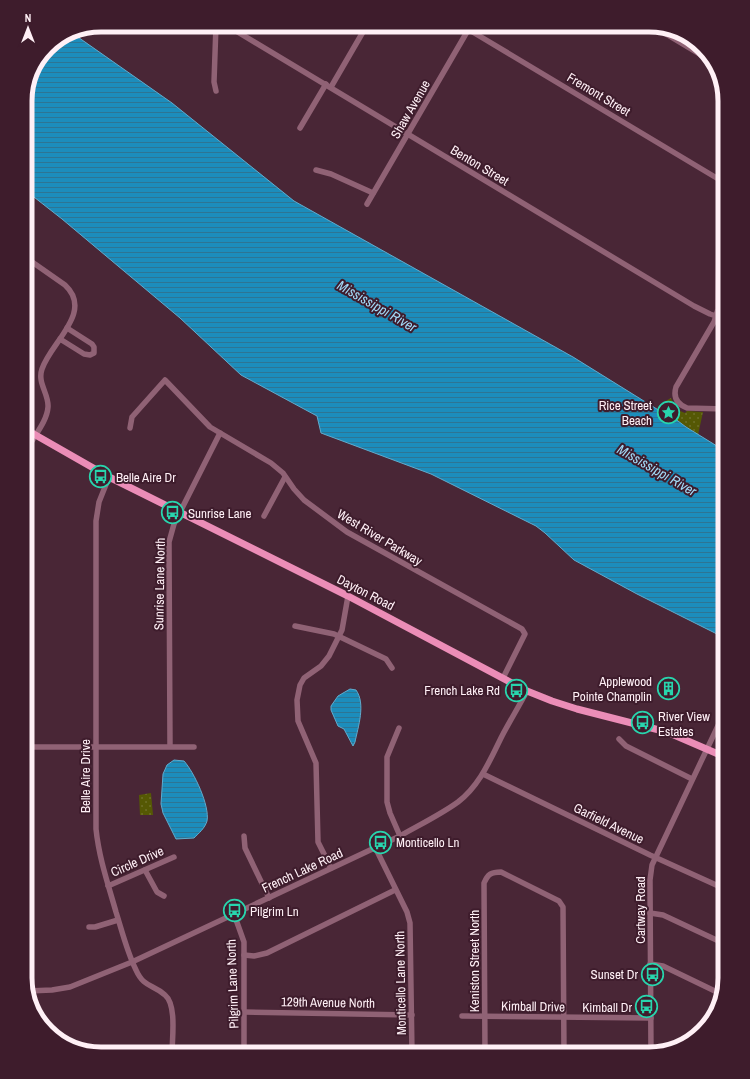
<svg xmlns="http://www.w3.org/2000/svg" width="750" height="1079" font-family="'Archivo Narrow',sans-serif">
  <defs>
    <pattern id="park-dots" width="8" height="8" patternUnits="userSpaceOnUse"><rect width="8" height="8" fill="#555804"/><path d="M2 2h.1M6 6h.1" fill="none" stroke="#6e7029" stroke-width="1.8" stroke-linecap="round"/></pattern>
    <pattern id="water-rules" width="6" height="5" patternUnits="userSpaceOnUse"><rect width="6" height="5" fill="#1c8dbc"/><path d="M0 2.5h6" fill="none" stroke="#2d7594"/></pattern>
  </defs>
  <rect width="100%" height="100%" fill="#492636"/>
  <g fill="url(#park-dots)">
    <path d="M671,398C674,405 676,410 685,413L687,411L703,412L698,435L674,418L658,410C661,404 665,401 671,398Z"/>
    <path d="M151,793L153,815H140L139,795Z"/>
  </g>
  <g fill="url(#water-rules)" stroke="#60abcd">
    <path d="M75,35L172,103L294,201L573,357L660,411L674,418L686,427L725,451V638L637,594L574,560L545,533L536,526L431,474L321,433L317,416L241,375L180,318L62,219L25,190V95L33,67L51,44Z"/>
    <path d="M350,689L356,690C366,704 358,727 355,742L353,746L344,729L338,726L331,710V706L338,696Z"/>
    <path d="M174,760L184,761C194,772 210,806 207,821C205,828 199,833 194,838L176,839L163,813L161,804L163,774L167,765Z"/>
  </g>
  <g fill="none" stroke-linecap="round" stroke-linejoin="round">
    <g stroke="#906275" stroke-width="5.5">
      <path d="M216,25L214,82L216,91"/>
      <path d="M226,25L694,306L710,314L725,319"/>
      <path d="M461,25L725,183"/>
      <path d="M651,25L701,55L712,60"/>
      <path d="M721,84L718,309L714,322L676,387C673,397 677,404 687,408L725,409"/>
      <path d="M331,87L367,25"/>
      <path d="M300,128L326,84"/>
      <path d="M316,170L331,174L373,193"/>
      <path d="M367,204L471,25"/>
      <path d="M60,339L84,354L90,355L94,353V347L92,344L67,328"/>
      <path d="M130,428L132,417L165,380L210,427L271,463L283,473L294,489L304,500L347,532L522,629L525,634L503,678"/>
      <path d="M25,454C31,439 47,423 48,407C49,394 37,383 42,369C51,342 94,312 65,285L25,257"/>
      <path d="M109,477L99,502L96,521V829C99,858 108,884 116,912C122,931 127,952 136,970C144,988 153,984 165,995C177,1005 172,1039 172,1054"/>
      <path d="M264,516L285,477"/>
      <path d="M295,626L334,634L386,659L392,668"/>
      <path d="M399,728L387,757V802L390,813L400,836"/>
      <path d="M619,739L626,746L692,779"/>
      <path d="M170,746L169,542L174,524L220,433"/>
      <path d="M25,747H194"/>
      <path d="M483,774L650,855L725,889"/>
      <path d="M244,836L245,848L269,898"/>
      <path d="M375,847L407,912L410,923L412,1054"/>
      <path d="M331,868L318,842L316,763L298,721L297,700L300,685L304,678L321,666L329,656L342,630L348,596"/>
      <path d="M145,870L157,892L164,896"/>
      <path d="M108,886L174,857"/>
      <path d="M650,913L663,915L725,944"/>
      <path d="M234,914L244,942V1054"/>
      <path d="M89,927H95L118,920"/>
      <path d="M244,955L254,956L267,953L395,890"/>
      <path d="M650,964L663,966L721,994"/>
      <path d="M28,991L52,990L70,987L132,962L400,836C419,825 440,815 458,802C480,785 490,760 502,736C510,721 519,706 527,691"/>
      <path d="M244,1012L412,1015"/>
      <path d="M462,1016L651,1018"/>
      <path d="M485,1054L484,883C488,874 491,872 501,872L559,901L563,907L564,1054"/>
      <path d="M651,1054L650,880L652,865L725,711"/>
    </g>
    <path stroke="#eb8db7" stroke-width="7" d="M25,429L109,477L348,596L527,691L552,701L577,709L667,732L725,757"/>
  </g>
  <defs>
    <symbol id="sight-ring" viewBox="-11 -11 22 22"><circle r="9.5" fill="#3e1c2c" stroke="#28d5ad" stroke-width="1.5"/><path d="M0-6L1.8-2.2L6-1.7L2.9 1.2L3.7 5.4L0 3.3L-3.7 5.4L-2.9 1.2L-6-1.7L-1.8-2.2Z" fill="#28d5ad"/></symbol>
    <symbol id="bus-ring" viewBox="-11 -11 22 22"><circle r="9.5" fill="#3e1c2c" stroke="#28d5ad" stroke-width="1.5"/><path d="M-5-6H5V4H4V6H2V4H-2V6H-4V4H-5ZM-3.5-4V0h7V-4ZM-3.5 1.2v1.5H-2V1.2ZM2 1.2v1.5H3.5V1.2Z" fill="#28d5ad"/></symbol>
    <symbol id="building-ring" viewBox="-11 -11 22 22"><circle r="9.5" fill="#3e1c2c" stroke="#28d5ad" stroke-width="1.5"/><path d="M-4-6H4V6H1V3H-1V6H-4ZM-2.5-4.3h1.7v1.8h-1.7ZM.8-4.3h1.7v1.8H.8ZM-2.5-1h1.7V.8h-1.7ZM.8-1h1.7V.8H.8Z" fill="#28d5ad"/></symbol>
  </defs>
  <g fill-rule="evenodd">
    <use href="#sight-ring" x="656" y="400" width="25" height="25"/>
    <use href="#bus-ring" x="88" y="464" width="25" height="25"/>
    <use href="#bus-ring" x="160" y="500" width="25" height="25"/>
    <use href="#building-ring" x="656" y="676" width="25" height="25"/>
    <use href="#bus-ring" x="504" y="678" width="25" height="25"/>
    <use href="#bus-ring" x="630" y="710" width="25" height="25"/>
    <use href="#bus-ring" x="368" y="830" width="25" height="25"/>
    <use href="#bus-ring" x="222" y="898" width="25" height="25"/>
    <use href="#bus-ring" x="640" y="962" width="25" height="25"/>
    <use href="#bus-ring" x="634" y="994" width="25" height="25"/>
  </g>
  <g text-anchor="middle" stroke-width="4" stroke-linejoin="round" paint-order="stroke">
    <g font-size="13" fill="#fff0f6" stroke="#3e1c2c">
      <text transform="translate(599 94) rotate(31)" y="5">Fremont Street</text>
      <text transform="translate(410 109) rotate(-60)" y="5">Shaw Avenue</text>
      <text transform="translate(480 165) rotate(31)" y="5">Benton Street</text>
      <text transform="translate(380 537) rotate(31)" y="5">West River Parkway</text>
      <text transform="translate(159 584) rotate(-89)" y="5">Sunrise Lane North</text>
      <text transform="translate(366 592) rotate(27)" y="5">Dayton Road</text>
      <text transform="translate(85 776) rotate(-90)" y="5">Belle Aire Drive</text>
      <text transform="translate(609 823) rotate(26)" y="5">Garfield Avenue</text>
      <text transform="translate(137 861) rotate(-24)" y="5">Circle Drive</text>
      <text transform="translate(302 870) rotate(-25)" y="5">French Lake Road</text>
      <text transform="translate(640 910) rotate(-90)" y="5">Cartway Road</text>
      <text transform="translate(474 961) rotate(-90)" y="5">Keniston Street North</text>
      <text transform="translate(400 983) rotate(-91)" y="5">Monticello Lane North</text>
      <text transform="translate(232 984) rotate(-92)" y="5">Pilgrim Lane North</text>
      <text transform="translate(328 1002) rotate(1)" y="5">129th Avenue North</text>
      <text transform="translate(533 1006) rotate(1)" y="5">Kimball Drive</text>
    </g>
    <g font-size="13" fill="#fff0f6" stroke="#3e1c2c" text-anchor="end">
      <text x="652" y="410">Rice Street<tspan x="652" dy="15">Beach</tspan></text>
      <text x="116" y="482" text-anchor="start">Belle Aire Dr</text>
      <text x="188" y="518" text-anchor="start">Sunrise Lane</text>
      <text x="652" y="686">Applewood<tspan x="652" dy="15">Pointe Champlin</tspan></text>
      <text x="500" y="695">French Lake Rd</text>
      <text x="658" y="721" text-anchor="start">River View<tspan x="658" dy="15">Estates</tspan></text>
      <text x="396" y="847" text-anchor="start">Monticello Ln</text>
      <text x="250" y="916" text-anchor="start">Pilgrim Ln</text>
      <text x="638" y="979">Sunset Dr</text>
      <text x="632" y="1012">Kimball Dr</text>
    </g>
    <g font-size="14" font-style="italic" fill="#a3dbf8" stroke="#3e1c2c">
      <text transform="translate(377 306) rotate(30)" y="5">Mississippi River</text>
      <text transform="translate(657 470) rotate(30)" y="5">Mississippi River</text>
    </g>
  </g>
  <path d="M0 0H750V1079H0ZM101 32H649A69 69 0 0 1 718 101V978A69 69 0 0 1 649 1047H101A69 69 0 0 1 32 978V101A69 69 0 0 1 101 32Z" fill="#3e1c2c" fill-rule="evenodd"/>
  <path fill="none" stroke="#fff0f6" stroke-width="5" d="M101 32H649A69 69 0 0 1 718 101V978A69 69 0 0 1 649 1047H101A69 69 0 0 1 32 978V101A69 69 0 0 1 101 32Z"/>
  <g transform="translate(28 28)" stroke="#3e1c2c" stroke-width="3" paint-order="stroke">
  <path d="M0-3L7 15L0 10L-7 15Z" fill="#fff0f6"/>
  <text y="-6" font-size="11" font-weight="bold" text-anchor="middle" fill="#fff0f6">N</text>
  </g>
</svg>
